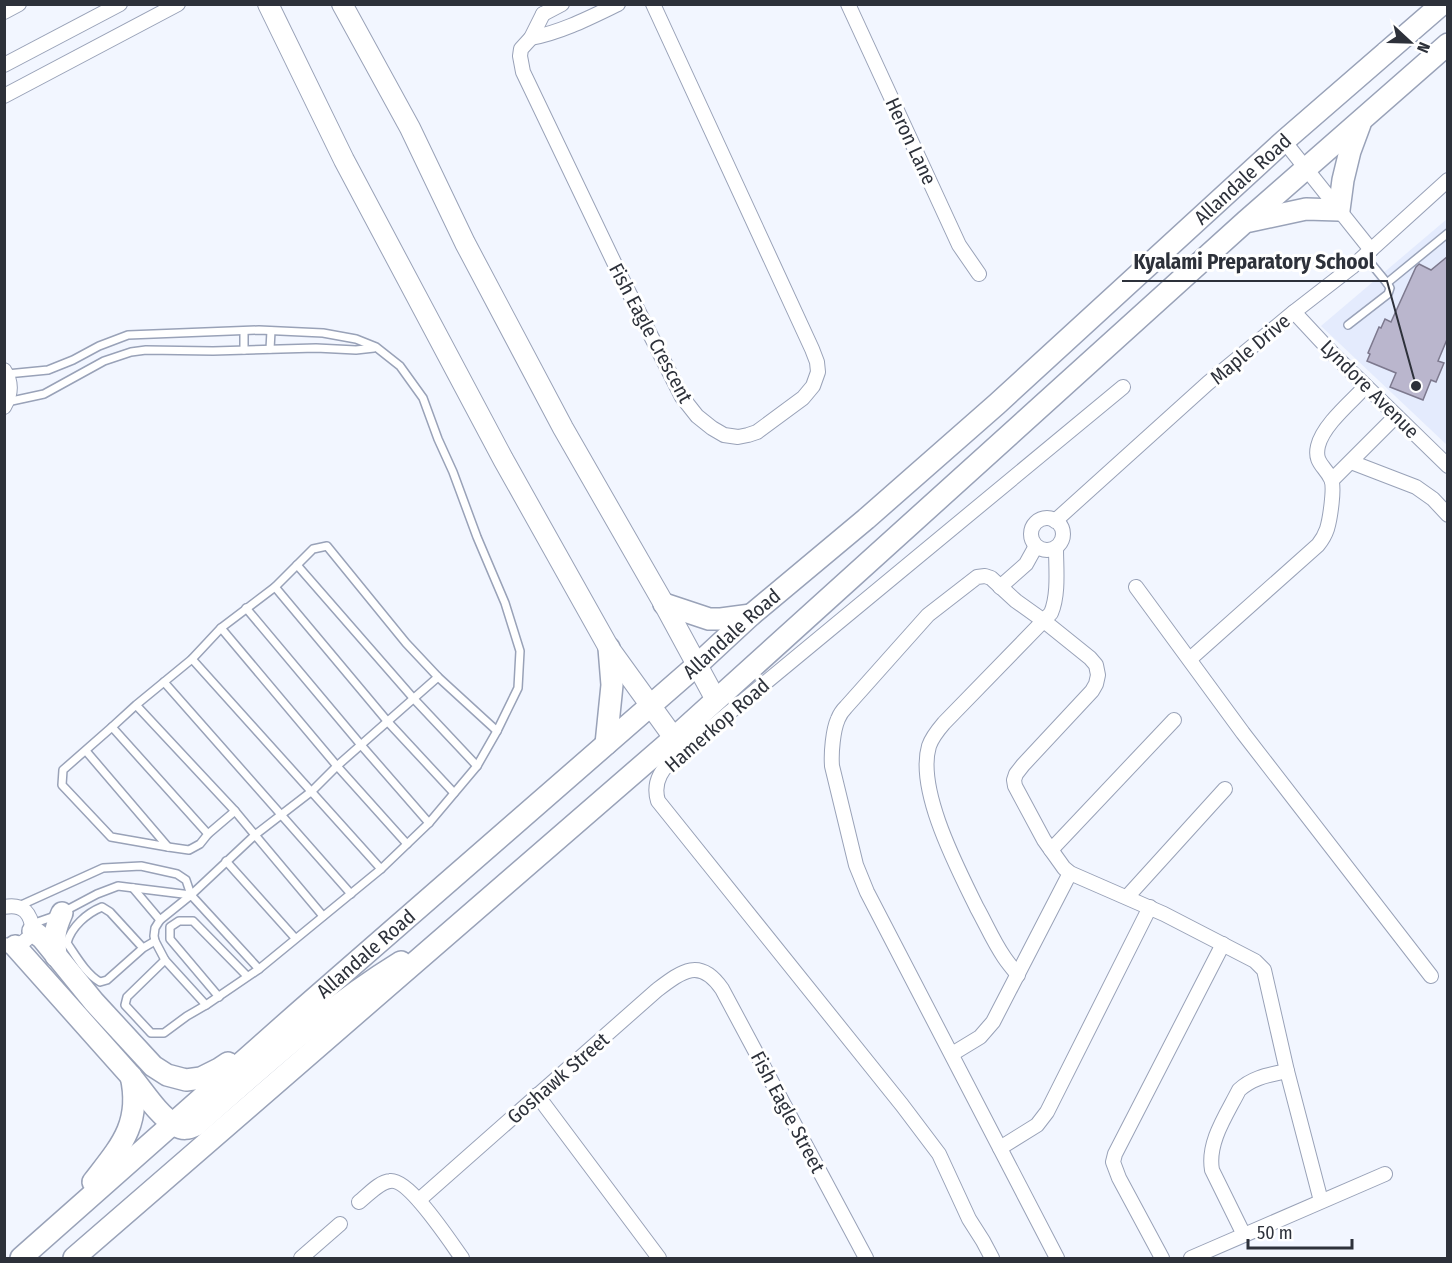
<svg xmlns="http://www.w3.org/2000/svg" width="1452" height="1263" font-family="'Fira Sans Condensed',sans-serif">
  <rect width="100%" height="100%" fill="#f2f6ff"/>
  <path fill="#e4ebfd" d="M1447,219V445L1321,326Z"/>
  <path fill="#bab6cd" stroke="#7d798e" stroke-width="1.5" d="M1448,256V337L1438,361L1444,363L1436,382L1431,380L1423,400L1390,387L1396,373L1367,361L1370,354L1368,353L1379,327L1381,328L1385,319L1391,322L1416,267L1419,264L1431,270Z"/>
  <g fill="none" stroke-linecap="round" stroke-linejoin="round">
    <defs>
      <g id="lane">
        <path d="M1364,255L1387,283L1448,233"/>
        <path d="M1348,325L1388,294L1390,288L1387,283"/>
        <path d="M270,349L271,331"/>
        <path d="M244,350V331"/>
        <path d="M7,374L48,370L73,360L99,346L128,335L259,330L323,333L356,339L376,347L400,366L423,398L438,439L453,472L477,537L505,603L520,651L518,688L497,731L477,766L429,823L381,869L259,969"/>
        <path d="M7,402L44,394L104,361L131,352L146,350L213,351L316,348L356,350L374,348"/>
        <path d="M297,565L414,699L477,766"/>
        <path d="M275,587L388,722L454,793"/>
        <path d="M246,608L361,745L429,823"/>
        <path d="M221,628L337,766L407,844"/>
        <path d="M192,659L381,869"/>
        <path d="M164,682L351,894"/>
        <path d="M136,705L235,811L208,834L200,844L189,850L168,847L111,837L62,785L63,770L112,727L136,705L192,659L221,628L275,587L313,549L327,546L406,643L438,677L497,731"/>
        <path d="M112,727L208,834"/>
        <path d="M86,751L168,847"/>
        <path d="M235,811L255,835L312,791L337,766L438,677"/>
        <path d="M226,861L295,938"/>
        <path d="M133,888L160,920"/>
        <path d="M19,906L103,868L141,866L177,874L186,880L191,895L259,969L206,1005L165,960L155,941L154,936L155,928L160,920L191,895L255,835L323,916"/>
        <path d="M65,911L97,894L118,886L191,895"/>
        <path d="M32,924L55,916"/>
        <path d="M143,948L110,912L102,907C87,913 71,927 67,943C76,956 86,974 100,982L107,980L143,948L155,941"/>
        <path d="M165,960L127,997L125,1005L151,1033H164L187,1016L206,1005"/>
        <path d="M219,997L170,939V927L179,921H193L247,976"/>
      </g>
      <g id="street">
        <path d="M848,4L959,245L979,274"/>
        <path d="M4,12L19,4"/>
        <path d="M543,14L531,38L521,49L520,56L523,72L622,279L682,397L697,416L712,428L724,435L738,437L748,435L757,432L803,398L813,386L818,372L817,362L812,349L653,4"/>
        <path d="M543,14L562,4"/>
        <path d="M531,38C562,32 589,18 618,4"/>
        <path d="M4,65L120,4"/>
        <path d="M4,96L178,4"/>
        <path d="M1284,141L1371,250"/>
        <path d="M1294,312L1335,356L1448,466"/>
        <path d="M4,370C12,382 11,395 4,407"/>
        <path d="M1351,462L1416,487L1433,499L1448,515"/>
        <path d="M1332,480L1396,416"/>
        <circle cx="1047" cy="534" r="16"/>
        <path d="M1055,521L1208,383L1294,312L1352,267L1448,180"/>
        <path d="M1000,587L1026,564L1036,546"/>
        <path d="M1136,587L1243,733L1431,976"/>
        <path d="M1190,659L1318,545C1322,540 1325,535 1327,529C1330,519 1335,487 1331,479C1325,466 1314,463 1318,446C1323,425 1351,402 1366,386"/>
        <path d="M1051,850L1174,720"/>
        <path d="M1127,897L1225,789"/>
        <path d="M4,907C24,903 31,914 33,931C27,942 17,948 4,945"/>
        <path d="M1018,975C1013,969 1008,963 1004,957C993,941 986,924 977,908C958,869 916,790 929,746C932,737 938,730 944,723L1051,613C1059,594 1056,568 1056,548"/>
        <path d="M952,1054L980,1037L993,1022L1070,873"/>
        <path d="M537,1095L659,1258"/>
        <path d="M1000,1148L1037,1125L1047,1112L1150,907"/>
        <path d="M419,1200L657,990C682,971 700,957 722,989L866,1258"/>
        <path d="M359,1202C368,1195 379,1182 390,1181C409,1178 451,1243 462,1258"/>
        <path d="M1244,1235L1212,1170C1207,1142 1227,1114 1239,1090C1253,1077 1269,1075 1287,1071"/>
        <path d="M301,1258L340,1224"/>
        <path d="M992,1258L983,1241L969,1219L939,1154L902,1105L658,801C652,781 663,767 678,755L1123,387"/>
        <path d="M1057,1258L867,892L856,865L832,766C831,753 833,730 838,719C840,714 843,710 846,707L928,615L977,577L985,576L991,578L1016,601L1044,621L1090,658L1096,665L1098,675L1096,684L1092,691L1023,765L1016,774L1014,780L1015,786L1044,840L1064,868L1070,873L1164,914L1255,961L1264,970L1287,1071L1321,1201"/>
        <path d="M1162,1258L1119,1178L1113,1162L1115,1154L1223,944"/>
        <path d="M1191,1258L1385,1174"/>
      </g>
      <g id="secondary">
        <path d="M268,4L344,160L503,459L609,648L674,738"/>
        <path d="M342,4L410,128L465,243L563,428L664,604L716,700"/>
      </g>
      <g id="primary">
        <path d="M1250,221L1306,209L1339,210L1343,180L1350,151L1360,124"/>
        <path d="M664,604L709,619H721L751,615"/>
        <path d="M606,744L612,685L609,648"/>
        <path d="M33,931L42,938L94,1002L153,1066L167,1075L186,1080L201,1078L219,1069L228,1063"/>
        <path d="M15,946C53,989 91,1031 129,1074C143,1090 156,1113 175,1125C183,1130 188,1129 196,1125C262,1067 326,1008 401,962"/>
        <path d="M56,956C54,936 54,931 62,913"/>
        <path d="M93,1182C120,1147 142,1124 131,1076"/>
        <path id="s1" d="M21,1258L300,1011L697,665L751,615L866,519L997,404L1284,141L1442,4"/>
        <path d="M74,1258L674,738L1246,221L1448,44"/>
      </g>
    </defs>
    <use href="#lane" stroke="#99a2b8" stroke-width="10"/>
    <use href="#street" stroke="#99a2b8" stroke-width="16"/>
    <use href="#secondary" stroke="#99a2b8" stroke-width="22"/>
    <use href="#primary" stroke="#99a2b8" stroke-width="24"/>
    <use href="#lane" stroke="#fff" stroke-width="7"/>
    <use href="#street" stroke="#fff" stroke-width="14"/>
    <use href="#secondary" stroke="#fff" stroke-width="20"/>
    <use href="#primary" stroke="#fff" stroke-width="21"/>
  </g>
  <g text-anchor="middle" stroke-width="6" stroke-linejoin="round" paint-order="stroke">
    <g font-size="20" fill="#2d313a" stroke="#fff">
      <text transform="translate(911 141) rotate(65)" y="7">Heron Lane</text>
      <text dy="7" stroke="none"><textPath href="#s1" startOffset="1630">Allandale Road</textPath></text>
      <text transform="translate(651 333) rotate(62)" y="7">Fish Eagle Crescent</text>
      <text transform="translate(1250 349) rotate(-40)" y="7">Maple Drive</text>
      <text transform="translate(1370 389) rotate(45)" y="7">Lyndore Avenue</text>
      <text dy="7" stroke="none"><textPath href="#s1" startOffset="946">Allandale Road</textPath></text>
      <text transform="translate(717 725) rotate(-41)" y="7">Hamerkop Road</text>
      <text dy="7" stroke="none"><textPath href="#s1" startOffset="460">Allandale Road</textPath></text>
      <text transform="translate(558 1078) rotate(-41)" y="7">Goshawk Street</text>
      <text transform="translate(788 1112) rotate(62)" y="7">Fish Eagle Street</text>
    </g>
  </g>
  <path fill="none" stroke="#2d313a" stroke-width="2" d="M1416 386L1387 281H1122"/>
  <circle fill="#2d313a" stroke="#fff" stroke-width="2" cx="1416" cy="386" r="6"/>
  <g font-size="21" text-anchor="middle" font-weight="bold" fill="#2d313a" stroke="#fff" stroke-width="6" stroke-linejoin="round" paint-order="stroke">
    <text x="1254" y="269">Kyalami Preparatory School</text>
  </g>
  <rect width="1452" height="1263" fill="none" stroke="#2d313a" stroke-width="12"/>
  <g transform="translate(1410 42) rotate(112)" stroke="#ffffff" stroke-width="4.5" paint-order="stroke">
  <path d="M0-4.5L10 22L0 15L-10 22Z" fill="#2d313a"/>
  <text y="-9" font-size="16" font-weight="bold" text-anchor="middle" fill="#2d313a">N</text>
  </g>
  <path d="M1248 1239v9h104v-9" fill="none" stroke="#2d313a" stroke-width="3"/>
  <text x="1257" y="1239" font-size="18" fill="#2d313a" stroke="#ffffff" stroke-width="4.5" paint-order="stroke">50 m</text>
</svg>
